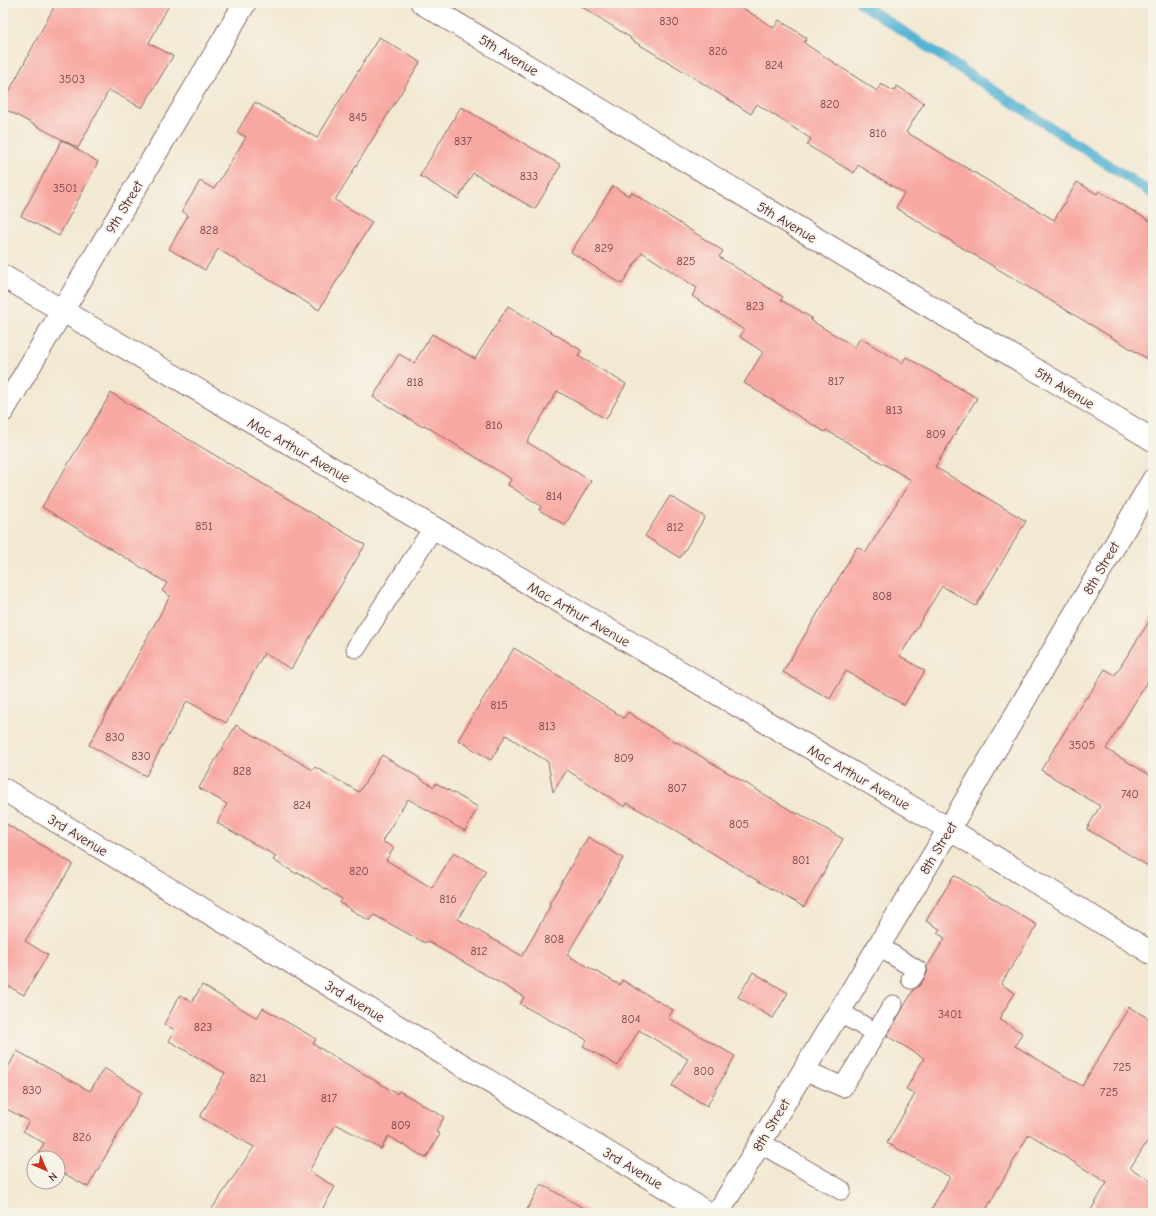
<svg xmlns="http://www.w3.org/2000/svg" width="1156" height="1216" font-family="'Comic Neue',sans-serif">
  <rect width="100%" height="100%" fill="#f7f3e8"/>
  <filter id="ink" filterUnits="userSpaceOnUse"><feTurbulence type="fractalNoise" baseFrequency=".025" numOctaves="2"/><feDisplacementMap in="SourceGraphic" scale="8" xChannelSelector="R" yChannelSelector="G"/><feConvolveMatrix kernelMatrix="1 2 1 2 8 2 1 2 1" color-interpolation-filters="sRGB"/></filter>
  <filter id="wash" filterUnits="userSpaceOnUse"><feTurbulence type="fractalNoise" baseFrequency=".012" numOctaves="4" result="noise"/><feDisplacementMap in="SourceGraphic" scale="16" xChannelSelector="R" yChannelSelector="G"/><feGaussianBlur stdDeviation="0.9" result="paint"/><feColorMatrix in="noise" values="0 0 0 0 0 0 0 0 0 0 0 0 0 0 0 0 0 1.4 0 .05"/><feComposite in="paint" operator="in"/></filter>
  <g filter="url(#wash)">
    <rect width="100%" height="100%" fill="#f3e9d3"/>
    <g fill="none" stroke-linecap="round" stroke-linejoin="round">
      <path stroke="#56b4d4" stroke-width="10" d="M860,3L1153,194"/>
    </g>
    <g id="blocks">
      <g fill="#f8a8a2">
        <path d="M56,3H170L149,43L173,56L142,108L109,90L78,148L3,108V103Z"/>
        <path d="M576,3H735L774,28L779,20L807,38L804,43L877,91L881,84L894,91L897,86L924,103L906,132L1054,220L1077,182L1097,194L1099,191L1153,223V362L896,208L904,193L858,165L854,173L807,145L811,139L757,104L751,114L680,69L630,39L631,38Z"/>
        <path d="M379,37L420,62L335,200L372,222L319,310L218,249L205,270L169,249L188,215L182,211L200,181L214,189L246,137L237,132L255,102L317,138Z"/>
        <path d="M461,107L561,165L535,209L473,173L458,199L420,176L445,133Z"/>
        <path d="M62,140L98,162L59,236L21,216Z"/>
        <path d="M613,186L629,196L631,192L723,251L719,257L783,297L781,300L812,318L810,320L855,347L860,338L902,363L906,357L977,398L935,467L1026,521L976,606L942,586L900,656L925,671L904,705L846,671L830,699L783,672L857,547L866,552L911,480L826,430L825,432L744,383L763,352L740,337L744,330L692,296L697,288L642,252L622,284L571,252Z"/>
        <path d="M508,306L581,350L578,356L626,384L606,419L557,391L527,442L591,481L565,525L539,510L541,506L508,485L511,479L424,425L423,427L373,397L399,354L414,363L432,334L475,359Z"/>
        <path d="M111,393L365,545L291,669L264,653L226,723L187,701L146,776L89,745L170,596L162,591L167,583L42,507Z"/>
        <path d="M670,496L705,517L680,558L645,536Z"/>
        <path d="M1153,615V673L1106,749L1153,777V869L1087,829L1100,806L1041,770L1086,697L1087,698L1105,669L1115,675Z"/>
        <path d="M514,648L562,678L624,718L628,712L676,743L677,742L797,814L798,813L843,839L804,907L758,881L678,832L627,803L625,807L567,770L553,792L548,762L506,735L491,760L458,740Z"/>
        <path d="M236,725L313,770L315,767L359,792L382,755L434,787L436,783L478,807L465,831L408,799L382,841L394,848L386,860L432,888L454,852L486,871L458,919L522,956L551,905L549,904L588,837L623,858L567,955L620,985L622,980L673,1010L668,1018L735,1056L707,1106L672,1086L688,1059L639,1030L618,1066L583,1046L587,1040L520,1004L524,997L427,941L425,943L374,915L370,921L340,903L342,899L298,872L297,874L273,860L276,856L217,823L227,804L199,788Z"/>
        <path d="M3,822L73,864L25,941L48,955L24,995L3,983Z"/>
        <path d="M954,875L1037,925L1001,984L1015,993L999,1019L1022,1033L1015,1046L1082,1086L1129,1007L1153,1021V1133L1130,1168L1153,1182V1213H1089L1107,1183L1029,1134L984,1213H929L950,1177L887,1143L915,1094L906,1089L924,1058L887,1036L914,989L920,985L926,976L928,971L927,967L945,938L937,933L940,929L926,921Z"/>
        <path d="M753,972L788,993L773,1018L738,997Z"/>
        <path d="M202,985L257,1018L263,1008L316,1039L313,1044L384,1086L397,1094L399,1091L444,1117L436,1132L440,1134L426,1158L388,1136L381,1149L336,1124L309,1171L335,1187L320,1213H209L254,1147L200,1117L225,1073L169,1041L175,1030L164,1024L180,995L192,1002Z"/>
        <path d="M17,1051L90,1091L104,1068L142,1092L88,1187L58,1170V1158H36L44,1143L23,1131L29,1121L3,1107V1077Z"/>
        <path d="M541,1184L592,1213H525Z"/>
      </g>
    </g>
  </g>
  <g filter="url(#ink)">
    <use href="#blocks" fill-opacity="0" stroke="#856666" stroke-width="1"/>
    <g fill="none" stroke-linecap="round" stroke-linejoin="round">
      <defs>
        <g id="service">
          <path d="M356,648L433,528"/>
          <path d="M878,946L917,970L911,979"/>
          <path d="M839,1012L876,1033L893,1005"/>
          <path d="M804,1070L843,1087L876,1033"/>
          <path d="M760,1143L841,1190"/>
        </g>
        <g id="minor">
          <path d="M422,3L1153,440"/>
          <path d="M3,411L245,3"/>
          <path d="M3,789L708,1213"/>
          <path d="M718,1213L949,829L1153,480"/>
        </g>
        <path id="tertiary" d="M3,276L949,829L1153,954"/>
      </defs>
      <use href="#service" stroke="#856666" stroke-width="21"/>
      <use href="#minor" stroke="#856666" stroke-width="24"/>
      <use href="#tertiary" stroke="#856666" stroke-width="24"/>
      <use href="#service" stroke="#fff" stroke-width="19"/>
      <use href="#minor" stroke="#fff" stroke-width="22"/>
      <use href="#tertiary" stroke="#fff" stroke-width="22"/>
    </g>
  </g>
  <g text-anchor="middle" stroke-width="3.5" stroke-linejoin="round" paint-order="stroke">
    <g font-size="12" fill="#764149">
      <text x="669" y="25">830</text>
      <text x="718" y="55">826</text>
      <text x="774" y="69">824</text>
      <text x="72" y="83">3503</text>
      <text x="830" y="108">820</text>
      <text x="358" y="121">845</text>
      <text x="878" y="137">816</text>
      <text x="463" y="145">837</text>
      <text x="529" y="180">833</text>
      <text x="65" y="192">3501</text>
      <text x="209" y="234">828</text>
      <text x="604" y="252">829</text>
      <text x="686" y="265">825</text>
      <text x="755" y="310">823</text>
      <text x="836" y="385">817</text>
      <text x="415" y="386">818</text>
      <text x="894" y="414">813</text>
      <text x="494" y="429">816</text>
      <text x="936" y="438">809</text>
      <text x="554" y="500">814</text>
      <text x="204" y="530">851</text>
      <text x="675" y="531">812</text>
      <text x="882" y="600">808</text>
      <text x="499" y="709">815</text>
      <text x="547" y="730">813</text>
      <text x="115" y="741">830</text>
      <text x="1082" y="749">3505</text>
      <text x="141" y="760">830</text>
      <text x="624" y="762">809</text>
      <text x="242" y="775">828</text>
      <text x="677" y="792">807</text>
      <text x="1130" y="798">740</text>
      <text x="302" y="809">824</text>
      <text x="739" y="828">805</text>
      <text x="801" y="864">801</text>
      <text x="359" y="875">820</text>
      <text x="448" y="903">816</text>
      <text x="554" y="943">808</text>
      <text x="479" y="955">812</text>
      <text x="950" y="1018">3401</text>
      <text x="631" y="1023">804</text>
      <text x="203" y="1031">823</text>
      <text x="1122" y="1071">725</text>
      <text x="704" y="1075">800</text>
      <text x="258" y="1082">821</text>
      <text x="32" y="1094">830</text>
      <text x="1109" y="1096">725</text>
      <text x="329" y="1102">817</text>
      <text x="401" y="1129">809</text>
      <text x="82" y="1141">826</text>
    </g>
    <g font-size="14" fill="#4a1f2b" stroke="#f7f3e8">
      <text transform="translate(509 55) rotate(31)" y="5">5th Avenue</text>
      <text transform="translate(124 207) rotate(-59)" y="5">9th Street</text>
      <text transform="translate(787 222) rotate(31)" y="5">5th Avenue</text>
      <text transform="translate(1065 388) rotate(31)" y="5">5th Avenue</text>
      <text transform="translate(299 450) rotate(30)" y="5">Mac Arthur Avenue</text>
      <text transform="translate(1101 568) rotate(-60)" y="5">8th Street</text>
      <text transform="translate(579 614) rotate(30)" y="5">Mac Arthur Avenue</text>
      <text transform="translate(859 777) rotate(30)" y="5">Mac Arthur Avenue</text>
      <text transform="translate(78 835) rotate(31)" y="5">3rd Avenue</text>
      <text transform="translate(938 848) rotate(-59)" y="5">8th Street</text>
      <text transform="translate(355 1001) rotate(31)" y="5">3rd Avenue</text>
      <text transform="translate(771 1125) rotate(-59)" y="5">8th Street</text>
      <text transform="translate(633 1168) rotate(31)" y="5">3rd Avenue</text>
    </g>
  </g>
  <rect width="1156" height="1216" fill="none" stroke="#f7f3e8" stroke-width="16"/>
  <g transform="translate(46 1170) rotate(135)"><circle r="19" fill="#f7f3e8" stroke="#b29e9c"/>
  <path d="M0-3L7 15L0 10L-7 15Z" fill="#c8321e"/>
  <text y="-6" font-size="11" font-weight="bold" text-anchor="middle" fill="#4a1f2b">N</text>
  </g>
</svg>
